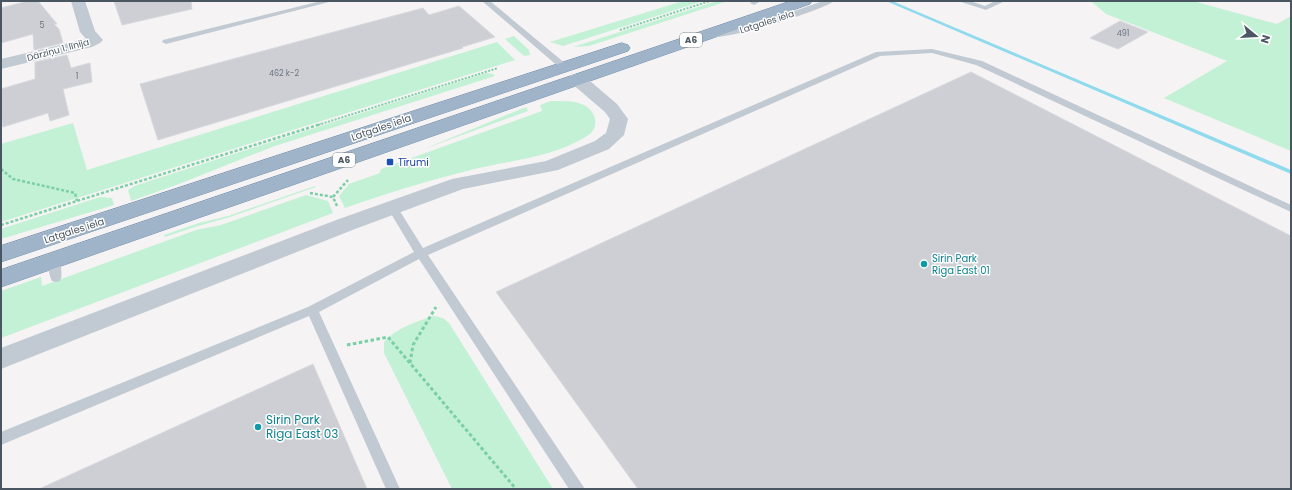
<svg xmlns="http://www.w3.org/2000/svg" width="1292" height="490" font-family="Poppins,sans-serif">
  <rect width="100%" height="100%" fill="#f5f3f3"/>
  <g fill="#c3f1d5">
    <path d="M683,1H703L563,46L550,42Z"/>
    <path d="M717,1H728L589,46L573,47Z"/>
    <path d="M1091,1H1193L1277,24L1291,16V151L1164,98L1227,61L1106,14Z"/>
    <path d="M514,36L529,50L530,55L524,56L505,39Z"/>
    <path d="M497,42L515,60L1,222V144L73,123L87,170Z"/>
    <path d="M486,73L493,74L495,76L272,147L179,184L131,201L128,190L134,186Z"/>
    <path d="M551,101C562,101 574,100 584,105C597,112 600,128 587,136C551,159 507,160 467,171C426,181 385,194 345,208L339,196L349,184L380,173L381,169L542,111L540,105Z"/>
    <path d="M526,107L528,111L424,149Z"/>
    <path d="M315,186L316,187L227,218L198,226L165,237L164,235L199,223L228,216Z"/>
    <path d="M306,195L328,201L333,213L1,338V291L41,277L42,286L196,230L221,225Z"/>
    <path d="M100,197L112,198L114,205L1,239V229Z"/>
    <path d="M434,316L443,318L449,323L553,489H452L384,353V342C396,328 417,321 434,316Z"/>
  </g>
  <g fill="none" stroke-linecap="round" stroke-linejoin="round">
    <path fill="#90daee" fill-rule="evenodd" d="M886,1H892L1291,170V174Z"/>
  </g>
  <g fill="#cdcfd5" stroke="#d7d9de">
    <path d="M28,1H38L57,24H54L59,29L63,43L34,50L33,34L1,43V8Z"/>
    <path d="M114,1H191L192,9L122,25Z"/>
    <path d="M459,6L495,37L462,47L463,48L158,140L140,84L423,8L429,15Z"/>
    <path d="M1120,21L1148,32L1118,49L1090,38Z"/>
    <path d="M67,55L71,68L90,63L92,82L63,89L69,115L50,121L48,113L3,127L1,115V89L35,79V62Z"/>
    <path d="M971,72L1291,236V489H638L496,292Z"/>
    <path d="M313,364L367,489H39Z"/>
  </g>
  <g fill="none" stroke-linecap="round" stroke-linejoin="round">
    <defs>
      <g id="trunk">
        <path d="M791,1H812L810,4L1,287V270Z"/>
        <path d="M622,43L628,45L630,48L628,51L1,262V246Z"/>
      </g>
    </defs>
    <use href="#trunk" stroke="#7690ad" stroke-width="1"/>
    <g stroke="#7ad0a6" stroke-width="2" stroke-dasharray="2 1.5" stroke-linecap="butt">
      <path d="M620,30L710,1"/>
      <path d="M318,125L498,68"/>
    </g>
    <g stroke="#7ad0a6" stroke-width="2.5" stroke-dasharray="3 2" stroke-linecap="butt">
      <path d="M1,169L13,179L75,193L77,201"/>
      <path d="M310,193L333,197"/>
      <path d="M337,206L333,197L348,180"/>
      <path d="M1,225L321,124"/>
    </g>
    <g stroke="#7ad0a6" stroke-width="3" stroke-dasharray="3.5 2.5" stroke-linecap="butt">
      <path d="M347,345L388,337L516,489"/>
      <path d="M410,363L413,345L436,307"/>
    </g>
    <g fill="#c1cad2" fill-rule="evenodd">
      <path d="M321,1H333L166,44L162,42L163,40Z"/>
      <path d="M482,1H490L566,64V68H560Z"/>
      <path d="M752,1H761L754,5L750,3Z"/>
      <path d="M823,1H834C822,11 713,45 702,36L706,34L751,26Z"/>
      <path d="M958,1H970L985,6L995,1H1005L986,10Z"/>
      <path d="M932,49L982,61L1291,205V212L976,65L932,53L880,56L428,255L585,489H569L419,259L319,312L400,489H386L309,316L1,445V432L308,307L414,252L387,207L388,205H396L423,248L876,52Z"/>
      <path d="M54,257L58,258C61,264 63,276 60,281L56,282L52,281C49,276 47,264 50,258Z"/>
    </g>
    <g fill="#c1cad2" fill-rule="evenodd">
      <path d="M71,1H85L95,31L103,40L100,43L92,47L1,69V59L86,39L80,32Z"/>
      <path d="M577,74L583,75L617,104L628,119L624,135L609,149L558,170L463,189L355,229L1,369V348L339,219L452,179L546,161L595,141L606,133L610,119L605,112L571,83L569,79L571,75Z"/>
    </g>
    <use href="#trunk" fill="#9fb4c9" fill-rule="evenodd"/>
  </g>
  <rect fill="#1a4fb4" stroke="#fff" stroke-width="1.5" x="386" y="158" width="8" height="8" rx="2"/>
  <g fill="#0f9aa8" stroke="#fff" stroke-width="1.5">
    <circle cx="924" cy="264" r="4"/>
    <circle cx="258" cy="427" r="4"/>
  </g>
  <g text-anchor="middle" stroke-width="3" stroke-linejoin="round" paint-order="stroke">
    <g font-size="8" fill="#6b747e">
      <text x="42" y="28">5</text>
      <text x="1123" y="36">491</text>
      <text x="284" y="76">462 k-2</text>
      <text x="77" y="79">1</text>
    </g>
    <g font-size="9" fill="#4a5661" stroke="#fff">
      <text transform="translate(767 22) rotate(-18)" y="3">Latgales iela</text>
      <text transform="translate(58 50) rotate(-15)" y="3">Dārziņu 1. līnija</text>
    </g>
    <g fill="#fff" stroke="#808990" stroke-width="1">
      <rect x="680" y="33" width="22" height="14" rx="3"/>
      <rect x="333" y="153" width="22" height="14" rx="3"/>
    </g>
    <g font-size="9" font-weight="bold" fill="#4a5661">
      <text x="691" y="43">A6</text>
      <text x="344" y="163">A6</text>
    </g>
    <g font-size="10" fill="#4a5661" stroke="#fff">
      <text transform="translate(381 127) rotate(-19)" y="4">Latgales iela</text>
      <text transform="translate(74 230) rotate(-18)" y="4">Latgales iela</text>
    </g>
    <g font-size="10" fill="#164399" stroke="#fff" text-anchor="start">
      <text x="398" y="166">Tīrumi</text>
    </g>
    <g font-size="10" fill="#0d838f" stroke="#fff" text-anchor="start">
      <text x="932" y="262">Sirin Park<tspan x="932" dy="12">Riga East 01</tspan></text>
    </g>
    <g font-size="12" fill="#0d838f" stroke="#fff" text-anchor="start">
      <text x="266" y="424">Sirin Park<tspan x="266" dy="14">Riga East 03</tspan></text>
    </g>
  </g>
  <rect width="1292" height="490" fill="none" stroke="#4a5661" stroke-width="4"/>
  <g transform="translate(1256 36) rotate(108)" stroke="#ffffff" stroke-width="3" paint-order="stroke">
  <path d="M0-3L7 15L0 10L-7 15Z" fill="#4a5661"/>
  <text y="-6" font-size="11" font-weight="bold" text-anchor="middle" fill="#4a5661">N</text>
  </g>
</svg>
